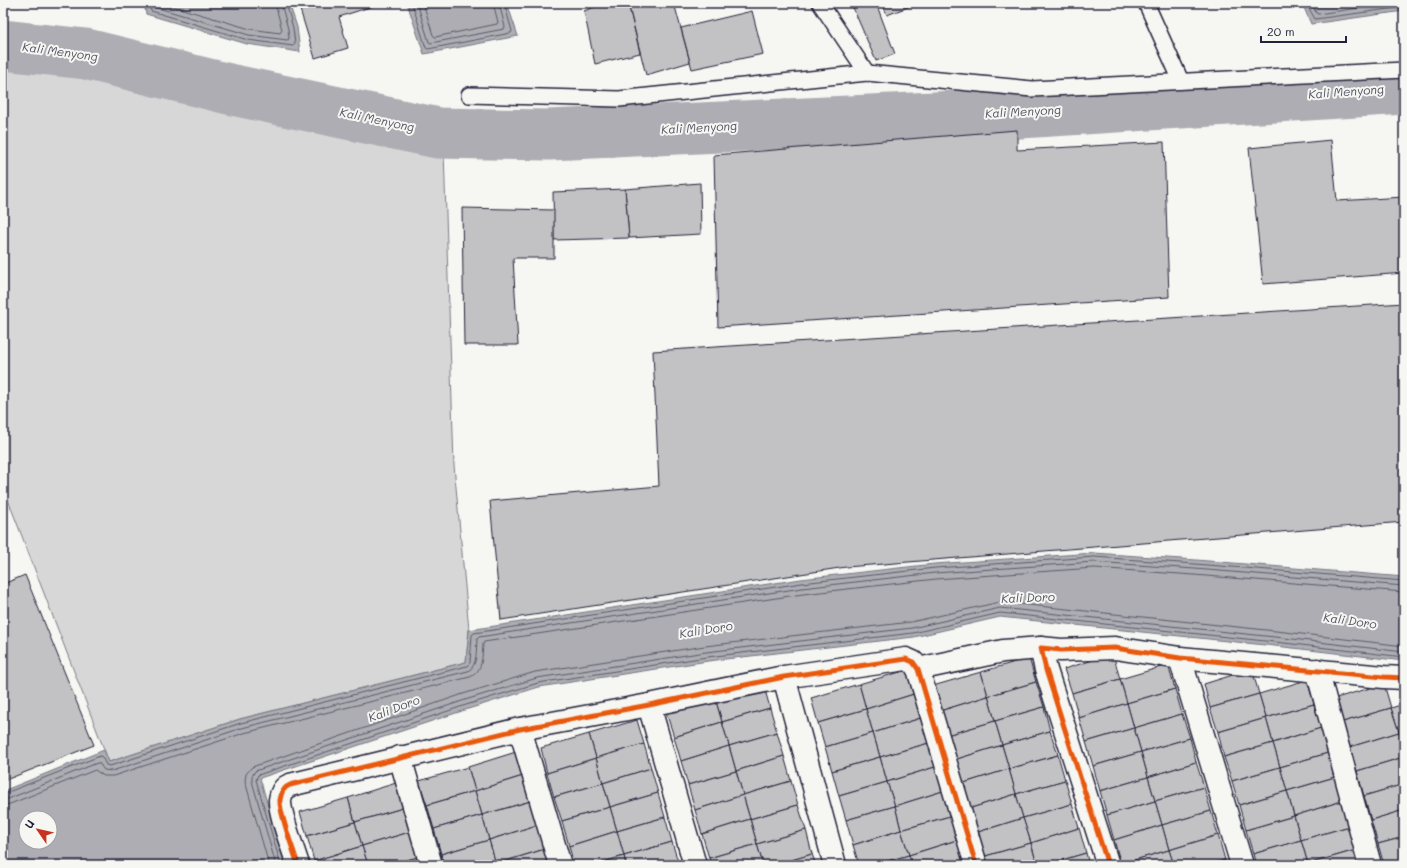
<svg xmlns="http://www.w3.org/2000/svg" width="1407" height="868" font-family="Mali,sans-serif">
  <rect width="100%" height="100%" fill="#f6f6f2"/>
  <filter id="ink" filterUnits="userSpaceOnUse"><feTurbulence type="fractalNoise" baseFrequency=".025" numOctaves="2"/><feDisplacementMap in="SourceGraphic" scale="8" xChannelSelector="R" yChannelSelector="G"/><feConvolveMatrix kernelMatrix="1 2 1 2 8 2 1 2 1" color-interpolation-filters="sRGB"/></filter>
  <g filter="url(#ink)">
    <path fill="#d7d7d7" stroke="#7c7c89" d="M3,61L71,70L226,110L444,151L454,465L469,630L466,662L240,719L109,762L3,487Z"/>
    <g fill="#adadb3" stroke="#757583" fill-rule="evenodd">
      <path d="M144,3H289L297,27L300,52L247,44L146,14Z"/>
      <path d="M407,3H507L518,36L424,54Z"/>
      <path d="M1302,3H1404V11L1311,24Z"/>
      <path d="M1094,553L1196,560L1404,577V661L1284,647L1000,617L914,637L708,661L539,687L468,709L260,778L285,865H3V791L104,750L109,762L240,719L466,662L469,630L801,579L934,564ZM26,818H50V842H26Z"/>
    </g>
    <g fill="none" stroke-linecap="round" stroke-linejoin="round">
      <g stroke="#5a5a6b" stroke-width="1">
        <path d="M148,3L151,11L248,40L293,46L295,44L293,28L286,3"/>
        <path d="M153,3L155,7L249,35L287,40L289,39L288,29L281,3"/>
        <path d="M162,3L250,29L280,33L282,30L275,3"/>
        <path d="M412,3L426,48L428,49L511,33L512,31L504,3"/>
        <path d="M417,3L429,42L431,43L504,29L505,27L499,3"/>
        <path d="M423,3L433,35L435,37L497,24L498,22L493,3"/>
        <path d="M1306,3L1315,19L1404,7"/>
        <path d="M1312,3L1316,13L1318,14L1393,3"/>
        <path d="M3,794L100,756L102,757L106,765L110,766L241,723L467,666L470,663L472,635L474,633L802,583L935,568L1094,557L1195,564L1404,581"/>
        <path d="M3,799H8L97,763H99L104,770L112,771L242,728L468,671C478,666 476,649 477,639L479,637L802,588L935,573L1094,562L1195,569L1404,586"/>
        <path d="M3,805L10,804L95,770L104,776H113L244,733L470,677C483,671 482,657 483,644L484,642L803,594L936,579L1094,568L1194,575L1404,592"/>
        <path d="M269,865L245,781L246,774L252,767L463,694L535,672L705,646L911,622L1000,602L1285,632L1404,646"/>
        <path d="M276,865L252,781V776L255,771L465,700L537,678L706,652L912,628L1000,608L1284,638L1404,652"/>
        <path d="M281,865L256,780L258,775L466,705L538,683L707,657L913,633L1000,613L1284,643L1404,657"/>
      </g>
      <path stroke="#adadb3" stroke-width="51" d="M3,45L86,54L233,90L438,133L549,135L1020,113L1404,89"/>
    </g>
    <g fill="#c2c2c4" stroke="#22223b">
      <path d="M298,3H382L339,17L348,48L315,58Z"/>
      <path d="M605,3H628L640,53L595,64L584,11Z"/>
      <path d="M628,3H674L690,62L646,75Z"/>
      <path d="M851,3H876L895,54L876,61Z"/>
      <path d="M882,3H918L887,15Z"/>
      <path d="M752,11L763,54L692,69L681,28Z"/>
      <path d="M1017,130V150L1164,142L1169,297L718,327L714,155Z"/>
      <path d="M1331,140L1337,201L1404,197V273L1263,284L1249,148Z"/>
      <path d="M700,183L701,234L629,238L625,189Z"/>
      <path d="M625,189L629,238L554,240L553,192Z"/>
      <path d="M462,208L554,210V258H513L518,345H464Z"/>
      <path d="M1404,303V522L846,567L501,620L490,501L659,486L653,351Z"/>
      <path d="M25,575L94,745L3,781V584Z"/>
      <path d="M1113,654L1120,679L1072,693L1064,669Z"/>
      <path d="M1029,658L1036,682L988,696L981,672Z"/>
      <path d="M1168,665L1175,689L1127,703L1120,679Z"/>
      <path d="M1252,669L1259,694L1210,708L1204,684Z"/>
      <path d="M907,670L914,694L866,709L859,684Z"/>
      <path d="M981,672L988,696L940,711L933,686Z"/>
      <path d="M1120,679L1127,703L1079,718L1072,693Z"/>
      <path d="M1307,680L1314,704L1266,718L1259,694Z"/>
      <path d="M1036,682L1044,707L995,721L988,696Z"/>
      <path d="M763,683L770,708L722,722L715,698Z"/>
      <path d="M859,684L866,709L818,723L811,698Z"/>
      <path d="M1384,684L1391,708L1343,722L1336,698Z"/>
      <path d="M1175,689L1182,714L1134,728L1127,703Z"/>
      <path d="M914,694L921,718L873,733L866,709Z"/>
      <path d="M1259,694L1266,718L1218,732L1210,708Z"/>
      <path d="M988,696L995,721L947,735L940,711Z"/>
      <path d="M715,698L722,722L674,737L666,712Z"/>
      <path d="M1127,703L1134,728L1086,742L1079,718Z"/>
      <path d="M1314,704L1321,728L1273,743L1266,718Z"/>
      <path d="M1404,704V731L1399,732L1391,708Z"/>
      <path d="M1044,707L1050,731L1002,745L995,721Z"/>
      <path d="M770,708L777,732L729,746L722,722Z"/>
      <path d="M1391,708L1399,732L1350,747L1343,722Z"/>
      <path d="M866,709L873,733L825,747L818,723Z"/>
      <path d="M1182,714L1190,738L1141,752L1134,728Z"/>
      <path d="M921,718L929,743L880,757L873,733Z"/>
      <path d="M1266,718L1273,743L1224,757L1218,732Z"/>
      <path d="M637,720L644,744L596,758L589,734Z"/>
      <path d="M995,721L1002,745L954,760L947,735Z"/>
      <path d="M722,722L729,746L681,761L674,737Z"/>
      <path d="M1134,728L1141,752L1093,766L1086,742Z"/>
      <path d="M1321,728L1328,753L1280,767L1273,743Z"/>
      <path d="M1050,731L1058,755L1009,769L1002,745Z"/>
      <path d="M1404,731V752L1399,732Z"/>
      <path d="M777,732L784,756L736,771L729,746Z"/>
      <path d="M1399,732L1404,752V757L1357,771L1350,747Z"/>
      <path d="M873,733L880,757L832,771L825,747Z"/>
      <path d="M589,734L596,758L547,773L541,748Z"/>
      <path d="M1190,738L1196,762L1148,777L1141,752Z"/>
      <path d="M929,743L935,767L887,782L880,757Z"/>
      <path d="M1273,743L1280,767L1232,781L1224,757Z"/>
      <path d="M644,744L651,768L603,783L596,758Z"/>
      <path d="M1002,745L1009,769L961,784L954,760Z"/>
      <path d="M729,746L736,771L688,785L681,761Z"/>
      <path d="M516,752L523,776L475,791L468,767Z"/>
      <path d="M1141,752L1148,777L1100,791L1093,766Z"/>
      <path d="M1328,753L1335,777L1287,791L1280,767Z"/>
      <path d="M1058,755L1065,780L1016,794L1009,769Z"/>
      <path d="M784,756L791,781L743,795L736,771Z"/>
      <path d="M880,757L887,782L839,796L832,771Z"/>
      <path d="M1404,757V784L1364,796L1357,771Z"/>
      <path d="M596,758L603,783L554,797L547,773Z"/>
      <path d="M1196,762L1204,787L1155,801L1148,777Z"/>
      <path d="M468,767L475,791L427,805L419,781Z"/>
      <path d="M935,767L943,791L895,806L887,782Z"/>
      <path d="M1280,767L1287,791L1239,805L1232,781Z"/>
      <path d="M651,768L658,793L610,807L603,783Z"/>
      <path d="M1009,769L1016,794L968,809L961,784Z"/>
      <path d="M736,771L743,795L695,810L688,785Z"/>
      <path d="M523,776L531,801L482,815L475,791Z"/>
      <path d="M1148,777L1155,801L1107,815L1100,791Z"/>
      <path d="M1335,777L1342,801L1294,816L1287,791Z"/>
      <path d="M1065,780L1072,804L1023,818L1016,794Z"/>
      <path d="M791,781L798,805L750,819L743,795Z"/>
      <path d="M887,782L895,806L846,820L839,796Z"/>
      <path d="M396,783L403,808L355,822L348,798Z"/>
      <path d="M603,783L610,807L562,821L554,797Z"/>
      <path d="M1404,784V810L1371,820L1364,796Z"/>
      <path d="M1204,787L1211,811L1162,825L1155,801Z"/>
      <path d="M475,791L482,815L434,829L427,805Z"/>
      <path d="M943,791L950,816L901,830L895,806Z"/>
      <path d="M1287,791L1294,816L1246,830L1239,805Z"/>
      <path d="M658,793L665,817L617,831L610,807Z"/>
      <path d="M1016,794L1023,818L975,833L968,809Z"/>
      <path d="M743,795L750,819L702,834L695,810Z"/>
      <path d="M348,798L355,822L307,836L300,812Z"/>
      <path d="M531,801L537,825L489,840L482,815Z"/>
      <path d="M1155,801L1162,825L1114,840L1107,815Z"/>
      <path d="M1342,801L1350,826L1301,840L1294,816Z"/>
      <path d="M1072,804L1079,828L1031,843L1023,818Z"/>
      <path d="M798,805L806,830L757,844L750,819Z"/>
      <path d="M895,806L901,830L853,845L846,820Z"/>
      <path d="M610,807L617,831L569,846L562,821Z"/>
      <path d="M403,808L410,832L362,846L355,822Z"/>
      <path d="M1404,810V837L1378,844L1371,820Z"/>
      <path d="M1211,811L1218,835L1169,850L1162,825Z"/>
      <path d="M482,815L489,840L441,854L434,829Z"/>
      <path d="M950,816L957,840L909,855L901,830Z"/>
      <path d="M1294,816L1301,840L1253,854L1246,830Z"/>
      <path d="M665,817L672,842L624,856L617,831Z"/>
      <path d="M1023,818L1031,843L982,857L975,833Z"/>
      <path d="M750,819L757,844L709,858L702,834Z"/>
      <path d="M355,822L362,846L314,861L307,836Z"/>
      <path d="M537,825L545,849L496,864L489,840Z"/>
      <path d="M1162,825L1169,850L1121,864L1114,840Z"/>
      <path d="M1350,826L1356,850L1308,864L1301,840Z"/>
      <path d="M1079,828L1086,853L1045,865H1037L1031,843Z"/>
      <path d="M806,830L812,854L775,865H763L757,844Z"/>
      <path d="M901,830L909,855L873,865H859L853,845Z"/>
      <path d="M617,831L624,856L593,865H574L569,846Z"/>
      <path d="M410,832L418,857L389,865H368L362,846Z"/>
      <path d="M1218,835L1225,860L1207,865H1174L1169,850Z"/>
      <path d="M1404,837V863L1397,865H1384L1378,844Z"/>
      <path d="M489,840L496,864L493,865H444L441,854Z"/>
      <path d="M957,840L964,864L912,865L909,855Z"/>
      <path d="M1301,840L1308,864L1256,865L1253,854Z"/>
      <path d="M672,842L679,865H626L624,856Z"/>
      <path d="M1031,843L1037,865H985L982,857Z"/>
      <path d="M757,844L763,865H711L709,858Z"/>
      <path d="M362,846L368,865H315L314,861Z"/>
      <path d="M545,849L549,865H497L496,864Z"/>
      <path d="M1169,850L1174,865H1121V864Z"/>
      <path d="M1356,850L1361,865H1309L1308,864Z"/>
      <path d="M1086,853L1089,865H1045Z"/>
      <path d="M812,854L816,865H775Z"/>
      <path d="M909,855L912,865H873Z"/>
      <path d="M624,856L626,865H593Z"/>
      <path d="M418,857L420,865H389Z"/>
      <path d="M1225,860L1226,865H1207Z"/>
    </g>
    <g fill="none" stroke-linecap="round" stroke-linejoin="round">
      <defs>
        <g id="lane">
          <path d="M820,3L867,73"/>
          <path d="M1146,3L1181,81"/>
          <path d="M469,95L619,99L867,73L1032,89L1404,70"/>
        </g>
        <g id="street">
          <path d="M1180,658L1242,865"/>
          <path d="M918,669L1003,651L1041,648"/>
          <path d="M1317,670L1370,865"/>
          <path d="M784,677L835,865"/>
          <path d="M649,705L695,865"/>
          <path d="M520,729L560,865"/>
          <path d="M400,757L431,865"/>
          <path d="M298,865C294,851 279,813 280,800C281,793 284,787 290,785L520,729L649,705L784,677L906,659L913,662L918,669L976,865"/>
          <path d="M1108,865L1046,670L1041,648L1061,650L1115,648L1180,658L1384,677L1404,678"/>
        </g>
      </defs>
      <use href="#lane" stroke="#22223b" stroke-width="18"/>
      <use href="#street" stroke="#22223b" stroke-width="25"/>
      <use href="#lane" stroke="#f6f6f2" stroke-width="15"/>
      <use href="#street" stroke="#f6f6f2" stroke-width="22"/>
      <defs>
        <g id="cycleway">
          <path d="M298,865C294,851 279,813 280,800C281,793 284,787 290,785L520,729L649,705L784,677L906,659L913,662L918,669L976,865"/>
          <path d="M1108,865L1046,670L1041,648L1061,650L1115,648L1180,658L1384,677L1404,678"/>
        </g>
      </defs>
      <use href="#cycleway" stroke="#f6f6f2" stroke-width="8"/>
      <use href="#cycleway" stroke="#e8590c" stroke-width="5"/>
    </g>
  </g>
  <g text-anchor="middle" stroke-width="4" stroke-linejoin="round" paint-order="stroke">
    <g font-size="12" font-style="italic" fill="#535365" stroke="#f6f6f2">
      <text transform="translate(60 52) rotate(8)" y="4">Kali Menyong</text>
      <text transform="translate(1346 92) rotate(-4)" y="4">Kali Menyong</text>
      <text transform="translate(1023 112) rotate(-3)" y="4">Kali Menyong</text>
      <text transform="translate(377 120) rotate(12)" y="4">Kali Menyong</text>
      <text transform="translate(699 128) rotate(-3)" y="4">Kali Menyong</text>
      <text transform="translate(1028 598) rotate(-2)" y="4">Kali Doro</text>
      <text transform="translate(1350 621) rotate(8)" y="4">Kali Doro</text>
      <text transform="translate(706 630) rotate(-9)" y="4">Kali Doro</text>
      <text transform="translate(394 709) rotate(-21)" y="4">Kali Doro</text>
    </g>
  </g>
  <rect width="1407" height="868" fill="none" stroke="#f6f6f2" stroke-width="16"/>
  <rect x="8" y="8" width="1391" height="852" fill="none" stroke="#22223b" stroke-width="1.5" filter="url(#ink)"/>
  <g transform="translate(38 830) rotate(304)"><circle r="19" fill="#f6f6f2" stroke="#a1a1a9"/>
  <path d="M0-3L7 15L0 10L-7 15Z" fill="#c8321e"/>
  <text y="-6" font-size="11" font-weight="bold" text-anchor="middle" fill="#22223b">U</text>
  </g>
  <path d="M1261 36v6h85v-6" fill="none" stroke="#22223b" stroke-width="2"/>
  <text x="1267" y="36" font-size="12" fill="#22223b" stroke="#f6f6f2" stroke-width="3" paint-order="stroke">20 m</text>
</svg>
